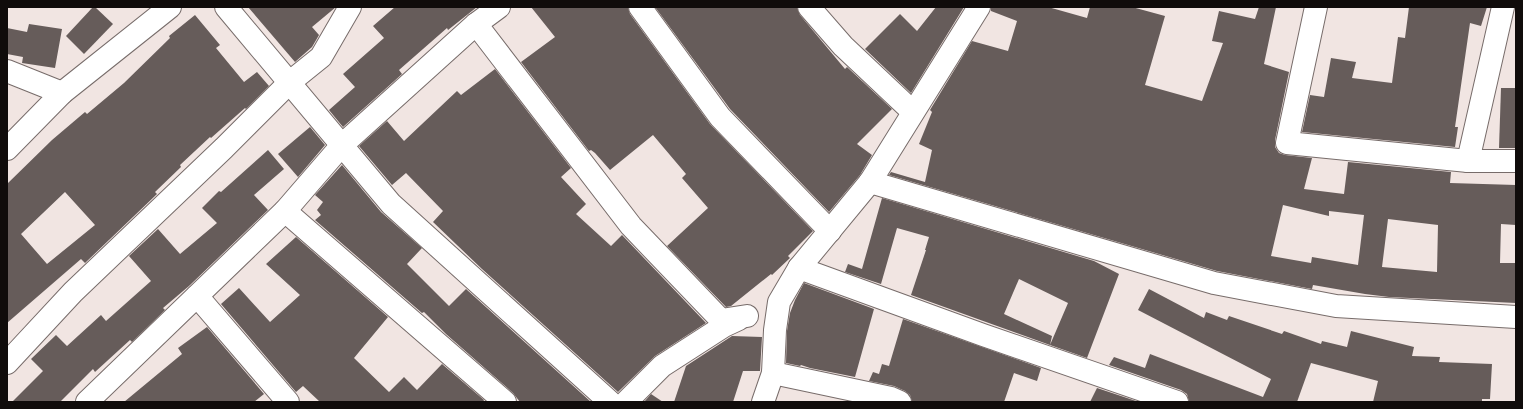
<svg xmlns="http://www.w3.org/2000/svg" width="1523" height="409" font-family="Figtree,sans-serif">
  <rect width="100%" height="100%" fill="#f1e5e2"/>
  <g fill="#665c5a" fill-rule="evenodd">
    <path d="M93,7H95L113,24L84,54L66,36Z"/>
    <path d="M248,7H336L312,27L319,35L312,47L295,62Z"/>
    <path d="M395,7H477L448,30L447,28L399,70L402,74L343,127L329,110L355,87L343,74L384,38L373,26Z"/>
    <path d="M531,7H628L630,14L710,124L813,231L788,256L790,258L772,275L771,274L731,306L726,307L667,246L708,208L682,178L686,174L653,135L610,170L595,153L591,150L589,151L521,62L555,37Z"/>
    <path d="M655,7H797L800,15L845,69L847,67L892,109L857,144L872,155L860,175L829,212L730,109Z"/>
    <path d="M936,7H964L911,93L865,49L900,14L917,31Z"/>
    <path d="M991,7H1048L1087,18L1090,7H1132L1165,16L1145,85L1202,101L1223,43L1212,41L1219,11L1255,19L1259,7H1276L1264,64L1289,72L1275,140V147L1279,153L1285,155L1312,158L1304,189L1344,194L1348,162L1451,172L1450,183L1516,185V225L1501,224L1500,263H1516V303L1389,297L1365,294L1313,285L1312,289L1217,271L889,175L891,172L925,182L932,150L919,144L932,112L930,110L972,41L1008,51L1017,21L991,11ZM1283,205L1329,216V211L1364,215L1358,265L1312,257L1311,263L1271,256ZM1388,219L1438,225L1437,272L1382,267Z"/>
    <path d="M1409,7H1487L1481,26L1470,23L1455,127H1458L1455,147L1302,132L1310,95L1324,97L1331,58L1356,62L1352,78L1392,83L1398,37L1405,38Z"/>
    <path d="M195,15L220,45L216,48L244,82L257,72L269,86L246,109L245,108L211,138L210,137L180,165L181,167L155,192L157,194L85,263L81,259L7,323V184L52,140L85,112L87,114L124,83L170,38L169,36ZM65,192L95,225L47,264L21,234Z"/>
    <path d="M29,24L62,29L55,68L22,63L23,57L7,54V28L27,32Z"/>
    <path d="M495,69L571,168L561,177L586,204L576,214L611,246L622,235L706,323L655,356L618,392L482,269L433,222L443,211L406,173L392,185L359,146L387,121L404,141L457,91L461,95Z"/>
    <path d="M1501,88H1516V148H1499Z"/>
    <path d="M310,127L325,145L298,177L278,154Z"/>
    <path d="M268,150L284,169L254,195L268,210L189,286L163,308L165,310L132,342L130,340L95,372L93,369L60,402H12L43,371L31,359L56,335L67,346L101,315L106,321L151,281L129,256L158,229L180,254L217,223L202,208L219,191L221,192Z"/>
    <path d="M342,165L381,212L422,248L407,264L449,306L466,289L591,402H520L513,393L446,334L424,312L422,313L315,220L321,215L317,210L323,202L315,195Z"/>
    <path d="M882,198L1094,261L1119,274L1087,358L1050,345L1068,303L1019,279L1004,314L1052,336L1050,345L911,295L926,250H925L929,237L897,228L881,284L845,272L848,264L862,269Z"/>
    <path d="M296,237L388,317L354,358L389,392L404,377L417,390L442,364L484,400L483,402H320L303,386L296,392L221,304L239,288L270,322L300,295L266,264Z"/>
    <path d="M804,283L874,309L855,377L810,368L801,365L800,366L786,363L787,331L790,313L795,300Z"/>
    <path d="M1149,289L1204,318L1206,312L1227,320L1229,316L1282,334L1284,331L1321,344L1322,341L1347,347L1351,331L1414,347L1412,356L1440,357L1439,362L1492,364L1490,399H1482V402H1373L1378,381L1311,363L1297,402H1189L1187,394L1181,390L1109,365L1114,357L1145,368L1150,354L1263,397L1271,379L1138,310Z"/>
    <path d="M903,319L1041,368L1037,381L1014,373L1004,402H912L910,395L905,391L894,386L869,381L873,372L879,374L882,364L889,366Z"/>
    <path d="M207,327L264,394L254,402H124L182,354L178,348Z"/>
    <path d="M732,336L762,337L760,371H743L733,402H674L686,366Z"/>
    <path d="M1097,388L1139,402H1090Z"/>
    <path d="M651,394L663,402H644Z"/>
  </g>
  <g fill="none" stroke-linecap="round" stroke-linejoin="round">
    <defs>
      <g id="minor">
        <path d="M226,7L391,204L610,402"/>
        <path d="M640,7L720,117L830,231"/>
        <path d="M809,7L843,46L913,112"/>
        <path d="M1316,7L1287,143L1468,161H1516"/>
        <path d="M476,24L631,226L721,320L747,316"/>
        <path d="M7,71L62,93"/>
        <path d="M7,149L62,93L170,7"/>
        <path d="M1468,161L1503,7"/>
        <path d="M870,182L1214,283L1336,306L1516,317"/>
        <path d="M285,211L505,402"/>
        <path d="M799,268L983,335L1177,402"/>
        <path d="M197,296L288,402"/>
        <path d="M7,363L73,292L224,148L290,82L321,57L350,7"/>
        <path d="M773,373L891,398L900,402"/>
        <path d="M87,402L285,211L342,145L476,24L499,7"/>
        <path d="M626,402L662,366L724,326L739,319"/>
        <path d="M763,402L773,373L775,330L779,302L799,268L870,182L979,7"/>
      </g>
    </defs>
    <use href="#minor" stroke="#776c6a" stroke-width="24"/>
    <use href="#minor" stroke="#fff" stroke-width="22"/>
  </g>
  <rect width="1523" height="409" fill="none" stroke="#100c0b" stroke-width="16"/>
</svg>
